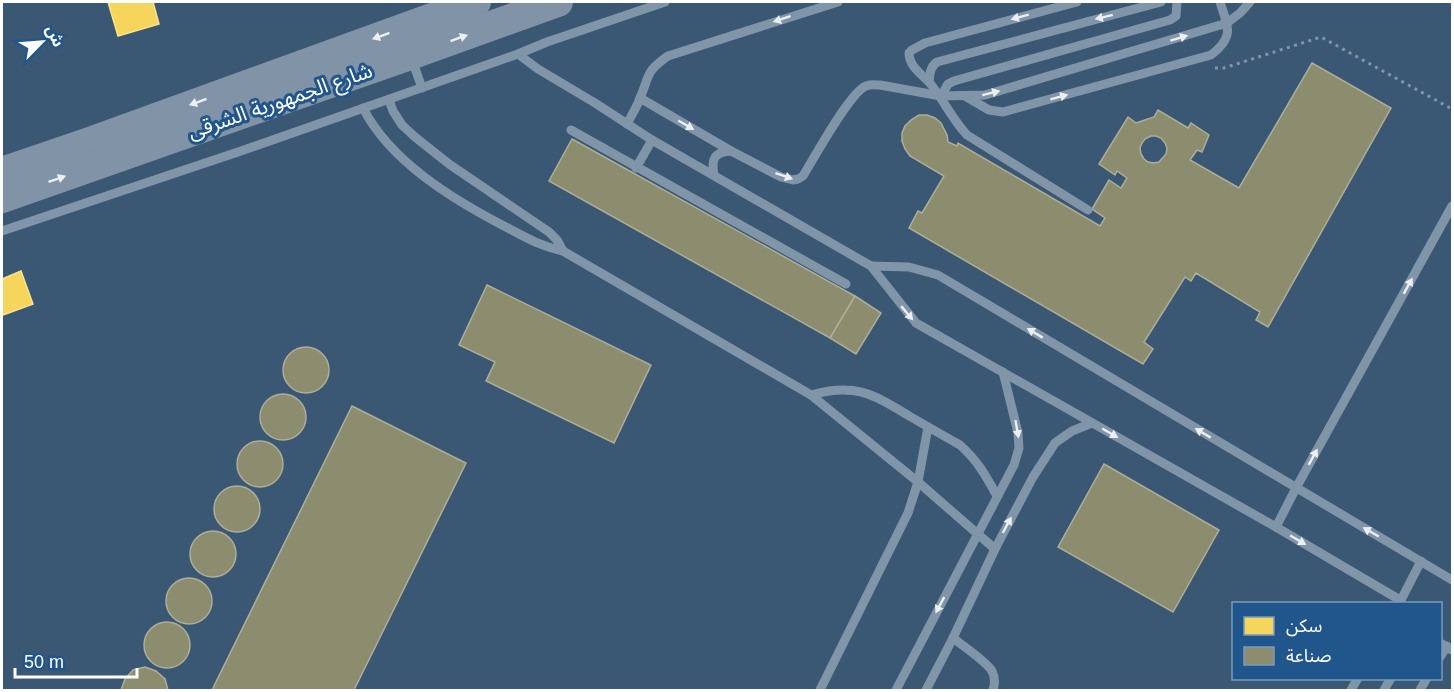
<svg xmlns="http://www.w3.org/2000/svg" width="1454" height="692" font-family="Arial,'Noto Sans Arabic',sans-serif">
  <rect width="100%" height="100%" fill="#3a5774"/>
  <g fill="#f6d55c" stroke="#f9e28d" stroke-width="1.5">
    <path d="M108,2H153L159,24L118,36Z"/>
    <path d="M21,271L33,304L3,315L2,311V279Z"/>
  </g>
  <g fill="#8c8c6e" stroke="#aeae9a" stroke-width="1.5" fill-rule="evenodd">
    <path d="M1312,63L1391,108L1268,327L1256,320L1260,312L1196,273L1191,281L1185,277L1144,342L1153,349L1143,364L909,228L918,211L922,213L944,176L910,156L905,149L902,141V133L905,126L911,120L919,115H927L935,118L941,123L947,135L948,142L957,146L958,143L1100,226L1105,218L1092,209L1109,180L1121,188L1127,178L1117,171L1115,175L1099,164L1128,117L1136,123L1154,117L1158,110L1188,128L1191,123L1209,135L1202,152L1197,150L1190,160L1239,188ZM1151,136H1156L1161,138L1165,143L1167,148L1166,154L1159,162L1154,163L1148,162L1144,159L1141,154L1140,148L1142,143L1145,139Z"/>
    <path d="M572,139L855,296L830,338L549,181Z"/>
    <path d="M487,285L651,365L614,443L486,381L495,362L459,345Z"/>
    <path d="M855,296L881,313L856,354L830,338Z"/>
    <circle cx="306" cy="370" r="23"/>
    <circle cx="283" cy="417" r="23"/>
    <path d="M352,406L466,463L354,690H212Z"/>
    <circle cx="260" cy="464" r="23"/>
    <path d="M1104,464L1219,530L1173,612L1058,547Z"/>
    <circle cx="237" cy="509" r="23"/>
    <circle cx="213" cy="554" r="23"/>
    <circle cx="189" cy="601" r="23"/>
    <circle cx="167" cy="645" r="23"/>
    <path d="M145,667L156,671L165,679L168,690H121L125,679L133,670Z"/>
  </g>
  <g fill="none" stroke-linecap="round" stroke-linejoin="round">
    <path stroke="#8195a8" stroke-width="3" stroke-dasharray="3 4.5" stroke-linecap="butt" d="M1215,68H1224L1321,37L1452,109"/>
    <g stroke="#8195a8" stroke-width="9">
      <path d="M518,54L538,69L595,103L652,140L871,266L916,323L1276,527L1400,600"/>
      <path d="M411,57L422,88"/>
      <path d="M929,82C921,74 909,66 909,53L912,50L925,43L1077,2"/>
      <path d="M941,96L948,84L954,81L1170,20L1176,16L1177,2"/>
      <path d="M965,96L989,110L1003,112L1211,55C1235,37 1228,27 1220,2"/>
      <path d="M640,98L731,151L781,177L793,180L798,179L803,176C814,158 850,92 866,86C871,84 876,85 880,85L941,96L985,95L1227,23L1240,13L1250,2"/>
      <path d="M389,100L393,111L402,125L415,137L449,164L549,232L557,240L563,251"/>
      <path d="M363,108C390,161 452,199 504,226C525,237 539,246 563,251L811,395L918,482L995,549"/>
      <path d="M627,124C631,116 637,107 640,98C650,75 645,72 668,56L838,2"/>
      <path d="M571,130L846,284"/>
      <path d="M636,168L652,140"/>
      <path d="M714,175C711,159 714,152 731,151"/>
      <path d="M1088,210L967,135C952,119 943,99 929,82C930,73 930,67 937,62L1161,2"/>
      <path d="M2,231L241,151L518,54L547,42L665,2"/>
      <path d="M871,266L909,267L938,275L1452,580"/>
      <path d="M811,395C856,382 874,395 911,417C928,427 944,436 960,445C978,461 986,476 997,496"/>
      <path d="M1276,527L1296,488L1452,206"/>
      <path d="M1399,604L1421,561"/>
      <path d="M953,638C962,645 987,662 992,671C995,677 995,684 993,690"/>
      <path d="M1440,643L1452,650"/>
      <path d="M1440,657L1447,646"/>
      <path d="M820,690L908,513L918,482L928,427"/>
      <path d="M896,690L1014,465L1019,448L1018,433L1003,372"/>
      <path d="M926,690L953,638L995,549L1033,477L1055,443L1072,431L1092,423"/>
      <path d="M1351,690L1358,678"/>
      <path d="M1384,690L1391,678"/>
      <path d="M1420,690L1427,678"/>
    </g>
    <g stroke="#8193a7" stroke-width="30">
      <path d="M2,172L87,143L476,2"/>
      <path d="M2,198L410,55L558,2"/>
    </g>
  </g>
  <defs><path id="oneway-solid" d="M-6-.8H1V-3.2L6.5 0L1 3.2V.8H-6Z" transform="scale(1.5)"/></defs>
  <g fill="#eceff2">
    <use href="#oneway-solid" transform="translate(1020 17) rotate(165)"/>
    <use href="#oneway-solid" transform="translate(1104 17) rotate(166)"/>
    <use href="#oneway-solid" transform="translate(782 19) rotate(162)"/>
    <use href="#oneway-solid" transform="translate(381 36) rotate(160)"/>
    <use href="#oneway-solid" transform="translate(459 38) rotate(-20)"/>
    <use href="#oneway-solid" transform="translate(1179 38) rotate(-17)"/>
    <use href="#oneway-solid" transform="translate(991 93) rotate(-14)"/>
    <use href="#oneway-solid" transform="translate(1059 97) rotate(-15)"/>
    <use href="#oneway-solid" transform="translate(198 102) rotate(160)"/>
    <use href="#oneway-solid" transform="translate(686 125) rotate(30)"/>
    <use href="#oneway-solid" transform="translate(784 176) rotate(19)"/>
    <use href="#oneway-solid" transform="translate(57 179) rotate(-19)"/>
    <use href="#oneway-solid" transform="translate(1408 286) rotate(-61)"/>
    <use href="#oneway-solid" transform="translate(907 313) rotate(50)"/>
    <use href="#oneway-solid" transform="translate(1035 333) rotate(-149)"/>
    <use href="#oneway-solid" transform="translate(1017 429) rotate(80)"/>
    <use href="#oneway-solid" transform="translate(1110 433) rotate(30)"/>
    <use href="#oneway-solid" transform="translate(1203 433) rotate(-149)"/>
    <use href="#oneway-solid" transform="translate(1313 457) rotate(-61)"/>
    <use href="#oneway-solid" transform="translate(1007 525) rotate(-62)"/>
    <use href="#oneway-solid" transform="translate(1371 532) rotate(-150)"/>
    <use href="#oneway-solid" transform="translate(1298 540) rotate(30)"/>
    <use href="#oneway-solid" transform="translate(940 605) rotate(118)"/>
  </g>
  <g text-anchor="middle" stroke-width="6" stroke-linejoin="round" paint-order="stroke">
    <g font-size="21" fill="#fff" stroke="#21568d">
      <text transform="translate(280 101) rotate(-19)" y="7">شارع الجمهورية الشرقى</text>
    </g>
  </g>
  <rect width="1454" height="692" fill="none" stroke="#ffffff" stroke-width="6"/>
  <rect x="1232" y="602" width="210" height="78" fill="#21568d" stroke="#7a9abb" stroke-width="1.5"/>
  <rect x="1244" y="617" width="30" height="18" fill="#f6d55c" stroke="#7a9abb" stroke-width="1.5"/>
  <text x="1286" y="632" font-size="18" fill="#ffffff">سكن</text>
  <rect x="1244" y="647" width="30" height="18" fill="#8c8c6e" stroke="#7a9abb" stroke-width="1.5"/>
  <text x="1286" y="662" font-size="18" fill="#ffffff">صناعة</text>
  <g transform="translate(42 42) rotate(65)" stroke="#21568d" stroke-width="4.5" paint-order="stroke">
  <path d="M0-4.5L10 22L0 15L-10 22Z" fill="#ffffff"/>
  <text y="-9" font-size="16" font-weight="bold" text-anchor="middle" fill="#ffffff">ش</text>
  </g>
  <path d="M15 668v9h122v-9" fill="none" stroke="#ffffff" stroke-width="3"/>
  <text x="24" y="668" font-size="18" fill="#ffffff" stroke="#21568d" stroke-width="4.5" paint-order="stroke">50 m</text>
</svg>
